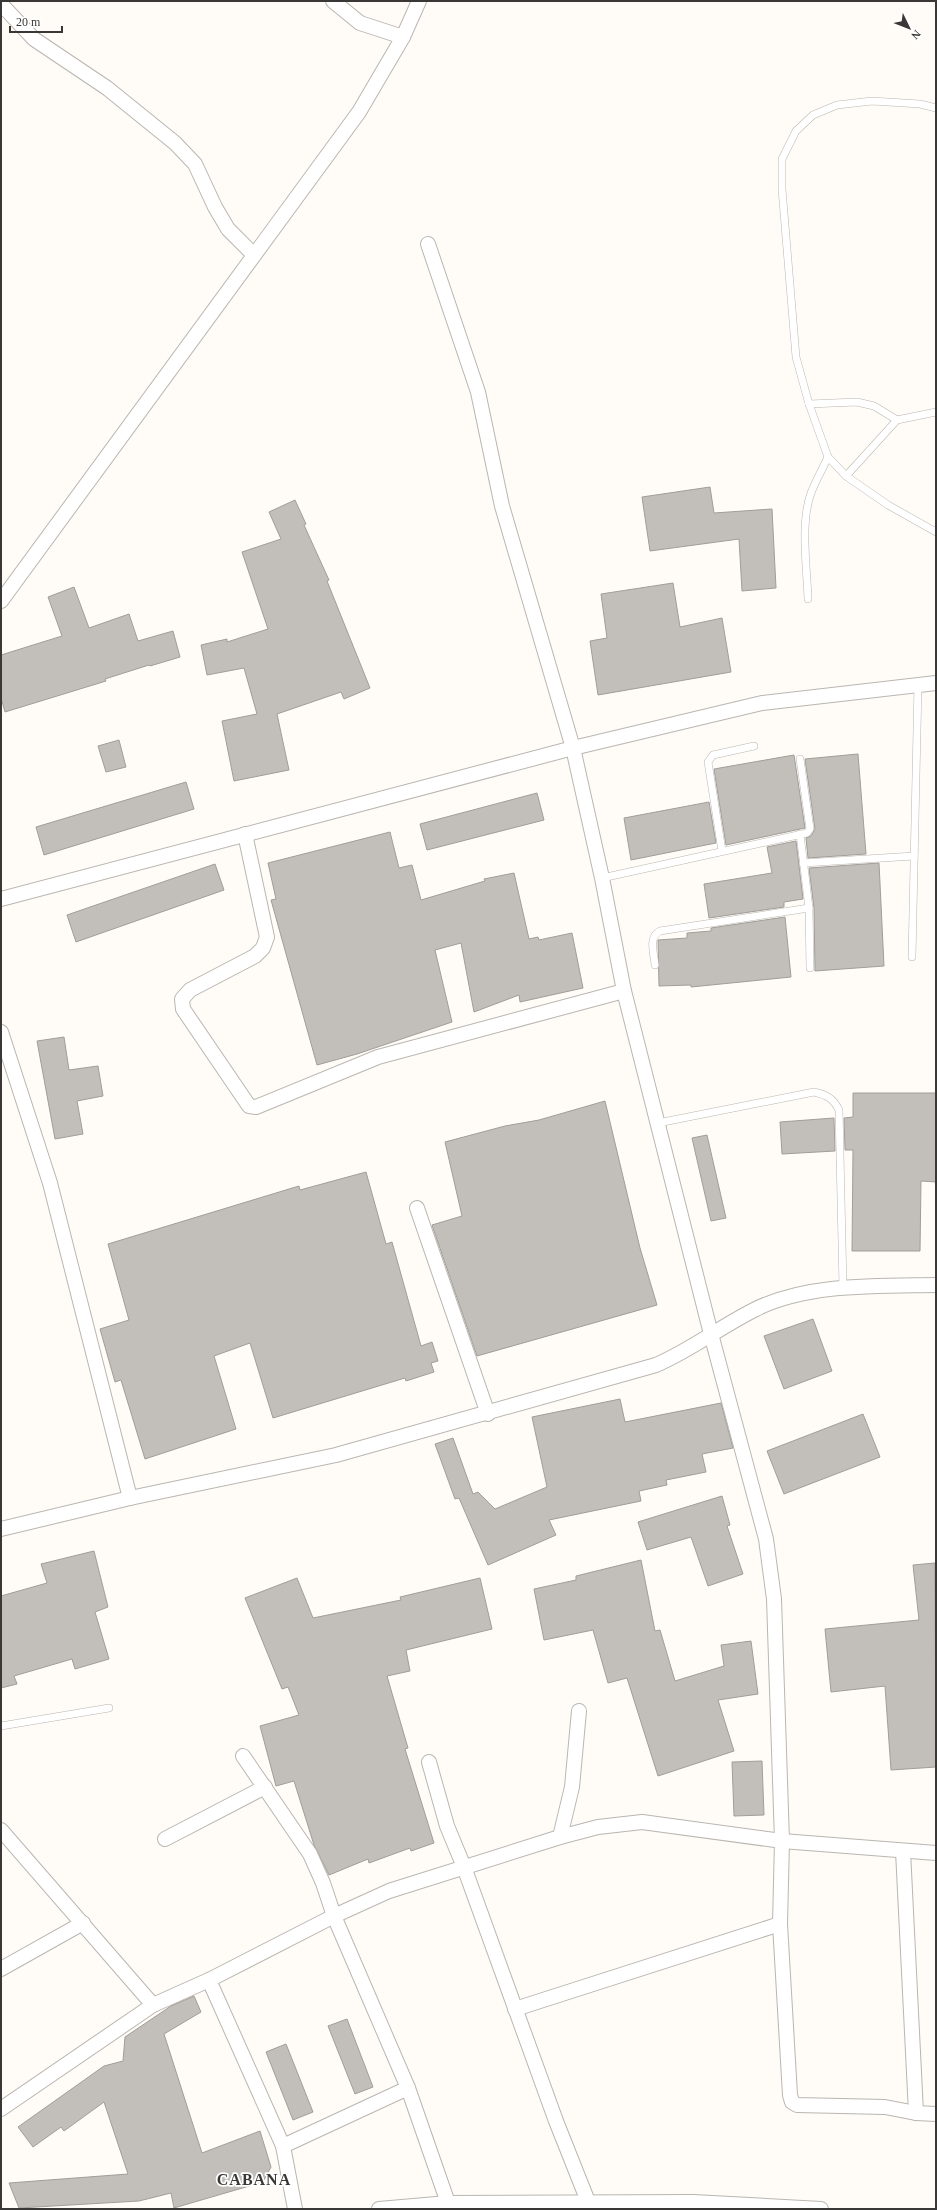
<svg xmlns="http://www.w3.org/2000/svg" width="937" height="2210" font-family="Georgia,serif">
  <rect width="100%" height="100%" fill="#fffbf6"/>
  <g fill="#c2beb9" stroke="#a19d98">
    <path d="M710,487L714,513L772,509L776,588L742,591L739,539L650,551L642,497Z"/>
    <path d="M295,500L306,524L304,525L329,580L327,581L370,688L344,699L341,692L277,714L289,770L234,781L222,721L257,714L244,668L207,675L201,645L227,639V642L268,629L242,552L281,539L269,512Z"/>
    <path d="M673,583L680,627L722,618L731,672L598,695L590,641L607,638L601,594Z"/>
    <path d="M74,587L89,628L129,614L138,641L173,631L180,657L150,666L149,665L105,679L106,681L5,712L1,698V655L62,636L48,597Z"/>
    <path d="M119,740L126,767L106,772L98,746Z"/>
    <path d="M858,754L866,854L808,858L806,838L811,836L815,829L805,759Z"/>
    <path d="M794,755L805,828L726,845L714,769Z"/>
    <path d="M186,782L194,809L44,855L36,827Z"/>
    <path d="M537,793L544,820L427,850L420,824Z"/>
    <path d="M709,802L716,843L631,860L624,818Z"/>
    <path d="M390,832L399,868L412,865L421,900L485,881L484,879L514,873L529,939L538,937L539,940L572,933L583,988L520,1002L519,995L474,1012L461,943L435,950L452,1022L357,1054L317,1065L271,900L276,899L268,863Z"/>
    <path d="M796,841L803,899L784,902V907L709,918L704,884L772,873L767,847Z"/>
    <path d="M879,863L884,966L815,971L814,908L809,868Z"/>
    <path d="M215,864L224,890L76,942L67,915Z"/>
    <path d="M785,917L791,977L691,987V985L659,986L658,940L687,938V933L711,931V928Z"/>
    <path d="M64,1037L69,1070L98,1066L103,1096L77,1101L83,1134L55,1139L37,1041Z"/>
    <path d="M853,1093H936V1182L921,1181L920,1251H852L853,1150H845L844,1118L853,1117Z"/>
    <path d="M605,1101L640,1248L657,1305L477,1356L432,1225L462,1216L445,1142L505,1126L539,1120Z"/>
    <path d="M834,1118L835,1151L782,1154L780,1122Z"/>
    <path d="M707,1135L726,1218L711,1221L692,1138Z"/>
    <path d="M366,1172L386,1244L392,1242L421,1346L432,1342L438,1361L431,1363L434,1372L406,1381L405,1378L273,1418L250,1343L214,1356L236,1429L145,1459L121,1380L115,1382L100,1329L129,1320L108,1244L299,1186L300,1190Z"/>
    <path d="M813,1319L832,1371L784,1389L764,1336Z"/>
    <path d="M620,1399L625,1422L721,1403L733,1448L702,1454L706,1472L666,1480L667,1485L639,1491L641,1501L549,1520L556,1535L488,1565L459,1498L455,1499L435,1444L453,1438L473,1494L478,1492L495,1509L547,1487L532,1417Z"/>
    <path d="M863,1414L880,1457L784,1494L767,1451Z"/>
    <path d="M722,1496L730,1525L727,1526L743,1574L708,1586L691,1537L647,1550L638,1522Z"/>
    <path d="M94,1551L108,1607L95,1612L109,1659L75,1669L72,1659L14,1676L17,1684L1,1688V1596L47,1583L41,1564Z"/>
    <path d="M641,1560L655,1631L660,1630L675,1681L724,1666L721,1645L751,1641L758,1694L718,1700L734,1751L658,1776L627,1678L608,1683L593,1630L544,1640L534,1589L576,1580V1576Z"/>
    <path d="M935,1563L936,1767L891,1770L885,1686L831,1692L825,1629L919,1620L913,1565Z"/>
    <path d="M297,1578L313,1618L401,1600L400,1597L480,1578L492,1629L406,1650L410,1671L387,1676L408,1748L405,1749L434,1843L411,1851L410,1848L369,1863L368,1859L329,1875L314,1845L294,1781L276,1786L260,1726L299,1715L288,1687L282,1689L245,1598Z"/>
    <path d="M762,1761L764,1815L734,1816L732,1762Z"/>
    <path d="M194,1996L201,2012L164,2034L202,2153L260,2131L271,2167L263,2182L174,2208L171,2193L139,2201L19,2208L9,2183L128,2174L104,2102L64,2131L61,2127L33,2147L18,2127L104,2066L123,2061L125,2037L171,2006Z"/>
    <path d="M347,2019L373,2087L355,2094L328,2026Z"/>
    <path d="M286,2044L313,2112L293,2120L266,2052Z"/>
  </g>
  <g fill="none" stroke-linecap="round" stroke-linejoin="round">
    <defs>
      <g id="service">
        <path d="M936,108L920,104L872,101L837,105L813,115L796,131L782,159V189L796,357L809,404L828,457L846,476L888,505L936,532"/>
        <path d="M809,404L857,402L874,406L897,420"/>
        <path d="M846,476L897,420L936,412"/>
        <path d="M808,599C807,567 800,523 811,493C816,480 823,468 828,457"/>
        <path d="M800,834L809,908L810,968"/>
        <path d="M722,851L708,762L713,755L754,746"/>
        <path d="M803,863L914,856"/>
        <path d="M602,878L807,833L810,829L800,759"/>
        <path d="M912,957L918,685"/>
        <path d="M655,965C654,953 648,937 660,931L809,908"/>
        <path d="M658,1123L814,1092C827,1095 833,1098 839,1110L843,1287"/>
        <path d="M1,1726L109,1708"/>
      </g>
      <g id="minor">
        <path d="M333,1L360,23L403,37"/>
        <path d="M1,4L34,39L107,88L175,143L195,164L215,207L228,229L254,255"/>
        <path d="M1,601L359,112L403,37L419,1"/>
        <path d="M936,683L762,703L573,748L602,878L624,991L711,1334L766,1539L774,1599L782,1841L780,1924L790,2095L792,2102L797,2105L885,2107L916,2113L936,2114"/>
        <path d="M245,834L267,937L263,948L255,956L190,990L182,999L183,1009L249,1106L256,1107L378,1057L624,991"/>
        <path d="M1,899L573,748L502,506L478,392L428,244"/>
        <path d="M1,1032L50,1183L130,1498"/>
        <path d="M417,1208L488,1414"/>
        <path d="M1,1529L130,1498L336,1455L656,1365C691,1350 720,1327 754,1310C806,1283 879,1286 936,1285"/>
        <path d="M243,1756L310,1854L323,1883L334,1916L408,2088L448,2203"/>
        <path d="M429,1762L447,1826L464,1867L556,2121L589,2204L588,2209"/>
        <path d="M1,1830L153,2005"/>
        <path d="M560,1837L572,1787L579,1711"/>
        <path d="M165,1839L265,1787"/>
        <path d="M903,1851L916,2113"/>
        <path d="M1,1969L83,1923"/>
        <path d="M209,1980L283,2146L295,2209"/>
        <path d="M515,2009L780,1924"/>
        <path d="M1,2109L153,2005L209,1980L334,1916L389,1891L560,1837L598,1827L642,1822L782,1841L936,1853"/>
        <path d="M283,2146L408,2088"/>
        <path d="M379,2209L448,2203L693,2202L821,2209"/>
      </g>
    </defs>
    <use href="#service" stroke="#bab6b1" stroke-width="8"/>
    <use href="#minor" stroke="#bab6b1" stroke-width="16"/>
    <use href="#service" stroke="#fff" stroke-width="7"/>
    <use href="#minor" stroke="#fff" stroke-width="14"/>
  </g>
  <g text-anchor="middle" stroke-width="3.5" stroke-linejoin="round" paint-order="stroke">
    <g font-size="16" font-weight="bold" letter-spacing="1" fill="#3a3836" stroke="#fff">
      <text x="254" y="2185">CABANA</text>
    </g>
  </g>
  <rect width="937" height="2210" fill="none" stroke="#3a3836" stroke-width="4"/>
  <g transform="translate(909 28) rotate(133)" stroke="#ffffff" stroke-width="3" paint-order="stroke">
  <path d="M0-3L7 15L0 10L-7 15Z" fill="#3a3836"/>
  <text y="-6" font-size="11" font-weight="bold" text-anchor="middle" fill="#3a3836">N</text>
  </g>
  <path d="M10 26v6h52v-6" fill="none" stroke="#3a3836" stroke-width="2"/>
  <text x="16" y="26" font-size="12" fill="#3a3836" stroke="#ffffff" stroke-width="3" paint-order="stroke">20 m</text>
</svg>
